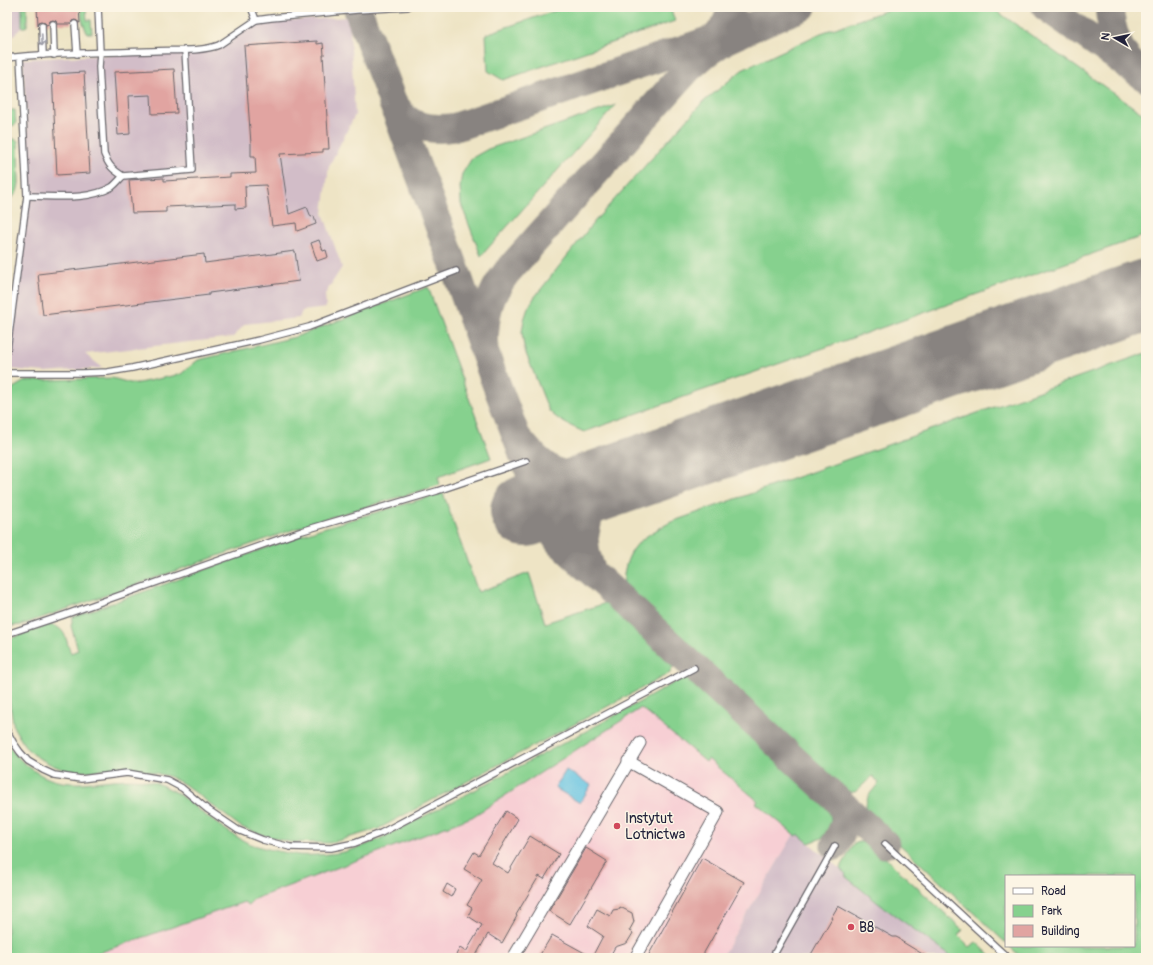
<svg xmlns="http://www.w3.org/2000/svg" width="1153" height="965" font-family="Pangolin,sans-serif">
  <rect width="100%" height="100%" fill="#fcf5e5"/>
  <filter id="ink" filterUnits="userSpaceOnUse"><feTurbulence type="fractalNoise" baseFrequency=".025" numOctaves="2"/><feDisplacementMap in="SourceGraphic" scale="8" xChannelSelector="R" yChannelSelector="G"/><feConvolveMatrix kernelMatrix="1 2 1 2 8 2 1 2 1" color-interpolation-filters="sRGB"/></filter>
  <filter id="wash" filterUnits="userSpaceOnUse"><feTurbulence type="fractalNoise" baseFrequency=".012" numOctaves="4" result="noise"/><feDisplacementMap in="SourceGraphic" scale="16" xChannelSelector="R" yChannelSelector="G"/><feGaussianBlur stdDeviation="0.9" result="paint"/><feColorMatrix in="noise" values="0 0 0 0 0 0 0 0 0 0 0 0 0 0 0 0 0 1.4 0 .05"/><feComposite in="paint" operator="in"/></filter>
  <g filter="url(#wash)">
    <rect width="100%" height="100%" fill="#eee4c5"/>
    <path fill="#f7cfd4" d="M641,708L706,762L708,759L758,801L757,803L794,834L721,958H84L244,902L248,905L254,899L472,817Z"/>
    <g fill="#d2bdc8">
      <path d="M7,7H22V27L7,42Z"/>
      <path d="M349,17L355,115L329,166L323,213L342,267L325,294L326,308L302,311L299,318L245,324L233,337L85,354L103,368L45,372L9,369V341L29,196L30,178L23,59L214,50L238,35L255,23Z"/>
      <path d="M794,834L796,836L798,834L846,874L845,876L878,903L953,958H721Z"/>
    </g>
    <g fill="#86d18e" stroke="#547a64">
      <path d="M22,7H27V26L25,27H22Z"/>
      <path d="M81,7H86L87,20H91L92,33H87L82,20Z"/>
      <path d="M566,7H670L675,21L503,80L488,71L486,34Z"/>
      <path d="M896,7H991L1146,116V235L584,432C571,426 560,422 549,411L525,351L523,341L522,332L524,320L528,308L534,298L594,222L702,103L742,70L821,33Z"/>
      <path d="M616,105L481,256L461,204L460,186L462,174L472,158L488,149Z"/>
      <path d="M7,110H15L16,124L12,126L7,125Z"/>
      <path d="M7,138H12L18,141L19,184L17,192L12,198L7,188Z"/>
      <path d="M428,287L491,458L438,477L440,485L315,522L21,625L11,626L7,623V405L13,388L25,381L112,378L134,384L181,374L198,360L295,337Z"/>
      <path d="M1146,353V958H1022L1009,946H1134V876H1006V943L869,816C862,800 869,795 879,783L873,776L855,792H843L628,593C623,585 623,578 625,569C631,542 649,534 671,522Z"/>
      <path d="M443,493L478,592L529,573L545,623L609,602L671,659L673,666L670,673L378,829L330,843L290,842L266,836L241,827L184,784L168,776L146,771L126,768L81,772L65,770L52,765L37,757L26,748L14,728L9,699L7,658V646L9,640L12,638L48,625C67,626 65,640 71,653L78,650L71,626L73,617L319,529Z"/>
      <path d="M685,679L695,681L826,803L830,814L831,820L829,827L822,838L809,843L798,834L796,836L756,803L758,801L708,759L706,762L641,708L472,817L254,899L248,905L244,902L84,958H7V742C12,752 20,760 29,767C67,797 100,775 142,780C174,784 191,806 216,823C224,829 238,838 248,843C256,846 267,849 277,851C284,852 292,854 299,855C311,856 340,854 351,850C369,845 386,836 403,827C427,815 450,803 473,791C542,754 611,719 679,680Z"/>
      <path d="M859,842H864L869,843L963,930L958,935L970,947L976,942L993,958H953L878,903L845,876L846,874L840,869L854,844Z"/>
    </g>
    <path fill="#63c3e2" stroke="#42728e" d="M566,770L591,785L580,803L555,788Z"/>
    <g fill="none" stroke-linecap="round" stroke-linejoin="round">
      <g stroke="#888380" stroke-width="29">
        <path d="M357,7L456,271L489,365L553,533L559,542L566,548L885,844"/>
        <path d="M1046,7L1146,78"/>
        <path d="M1109,7C1111,27 1116,49 1132,64"/>
        <path d="M710,45C719,34 730,22 731,7"/>
        <path d="M393,103C397,108 401,114 405,118C420,130 438,130 456,127L769,20L802,7"/>
        <path d="M484,344C485,314 488,296 507,272L687,70L705,54L725,40L769,20"/>
        <path d="M521,442C529,452 542,465 554,471C572,479 595,479 615,480"/>
        <path d="M592,572L586,554L584,538L588,519L594,501L615,480"/>
        <path d="M835,846L846,822L845,814L841,804"/>
      </g>
      <path stroke="#888380" stroke-width="72" d="M526,511L1146,295"/>
    </g>
    <g id="blocks">
      <g fill="#e1a4a1">
        <path d="M37,7H79L80,23L75,20L72,21L71,24H57L56,21L53,20L50,21L49,24L46,25L45,22L42,21L39,22L38,25Z"/>
        <path d="M317,41V44L323,43L324,55H323L329,149H323V152L280,154L289,214L307,207L311,217L314,216L316,224L297,231L296,223L272,226L266,185L245,186L246,208L235,209V204L166,207V212L132,213L129,180L164,178V181L230,177V174L256,173L255,156H251V144L244,46Z"/>
        <path d="M174,69L177,113L152,114L151,95L128,96L130,134L118,135L114,72Z"/>
        <path d="M84,72L90,173L57,175L52,74Z"/>
        <path d="M319,240L323,251L326,250L328,257L317,261L311,243Z"/>
        <path d="M295,251L299,281L209,293V295L43,315L38,274L204,254L205,263Z"/>
        <path d="M506,811L518,819L492,863L508,873L530,836L559,854L544,879L539,876L516,915L517,916L502,943L488,934L475,957L477,958H454L460,948L466,952L482,925L468,916L472,908L467,905L482,880L464,869L474,852L479,855Z"/>
        <path d="M586,848L607,861L570,924L549,911Z"/>
        <path d="M702,858L744,882L701,958H647Z"/>
        <path d="M447,884L455,889L451,897L443,892Z"/>
        <path d="M838,906L893,937H896L900,939L901,941L929,958H809L832,918H831Z"/>
        <path d="M620,907L632,913L634,922L629,931L633,933L627,943L615,947L609,958H538L552,935L592,957L603,936L588,926L597,909L610,916L613,910L619,909Z"/>
      </g>
    </g>
  </g>
  <g filter="url(#ink)">
    <use href="#blocks" fill-opacity="0" stroke="#69666b" stroke-width="1"/>
    <g fill="none" stroke-linecap="round" stroke-linejoin="round">
      <defs>
        <g id="service">
          <path d="M98,7L100,53L99,67L104,154C109,166 112,169 123,176"/>
          <path d="M251,7L256,20"/>
          <path d="M53,24L54,55"/>
          <path d="M75,24L77,54"/>
          <path d="M42,25L43,55"/>
          <path d="M7,58C54,52 104,53 152,51C171,50 202,52 219,45L256,20L271,18L357,10L407,7"/>
          <path d="M27,196C55,196 87,201 112,187C116,184 120,179 123,176L192,170L185,50"/>
          <path d="M7,350L27,196L20,57"/>
          <path d="M7,373H82L108,372L132,368L259,340L309,327L456,271"/>
          <path d="M7,634L64,615L302,531L437,491L526,461"/>
          <path d="M7,731L13,742L20,752L28,761L43,770L54,775L81,779L127,773L167,780L182,788L207,809L238,830L263,840L290,847L331,848L355,843L381,833L694,668"/>
          <path d="M885,844L1008,958"/>
          <path d="M772,958L835,846"/>
        </g>
        <g id="minor">
          <path d="M628,761L718,812L635,958"/>
          <path d="M513,958L640,743"/>
        </g>
      </defs>
      <use href="#service" stroke="#69666b" stroke-width="8"/>
      <use href="#minor" stroke="#69666b" stroke-width="13"/>
      <use href="#service" stroke="#fff" stroke-width="5.5"/>
      <use href="#minor" stroke="#fff" stroke-width="11"/>
    </g>
    <defs><path id="oneway-shaft" d="M-6 0H5M1.5-3L5.5 0L1.5 3" fill="none" stroke-width="1.6" stroke-linecap="round" stroke-linejoin="round"/></defs>
    <use stroke="#9c9ca7" href="#oneway-shaft" transform="translate(42 40) rotate(88)"/>
  </g>
  <g fill="#d1495b" stroke="#fcf5e5" stroke-width="1.5">
    <circle cx="617" cy="826" r="4"/>
    <circle cx="851" cy="927" r="4"/>
  </g>
  <g text-anchor="middle" stroke-width="3" stroke-linejoin="round" paint-order="stroke">
    <g font-size="14" fill="#22223b" stroke="#fcf5e5" text-anchor="start">
      <text x="625" y="823">Instytut<tspan x="625" dy="16">Lotnictwa</tspan></text>
      <text x="859" y="932">B8</text>
    </g>
  </g>
  <rect width="1153" height="965" fill="none" stroke="#fcf5e5" stroke-width="24"/>
  <rect x="1005" y="875" width="130" height="72" fill="#fcf5e5" stroke="#a5a1a1"/>
  <rect x="1013" y="888" width="20" height="6" fill="#ffffff" stroke="#a5a1a1"/>
  <text x="1041" y="895" font-size="12" fill="#22223b">Road</text>
  <rect x="1013" y="905" width="20" height="12" fill="#86d18e" stroke="#a5a1a1"/>
  <text x="1041" y="915" font-size="12" fill="#22223b">Park</text>
  <rect x="1013" y="925" width="20" height="12" fill="#e1a4a1" stroke="#a5a1a1"/>
  <text x="1041" y="935" font-size="12" fill="#22223b">Building</text>
  <g transform="translate(1115 38) rotate(279)" stroke="#fcf5e5" stroke-width="3" paint-order="stroke">
  <path d="M0-3L7 15L0 10L-7 15Z" fill="#22223b"/>
  <text y="-6" font-size="11" font-weight="bold" text-anchor="middle" fill="#22223b">N</text>
  </g>
</svg>
